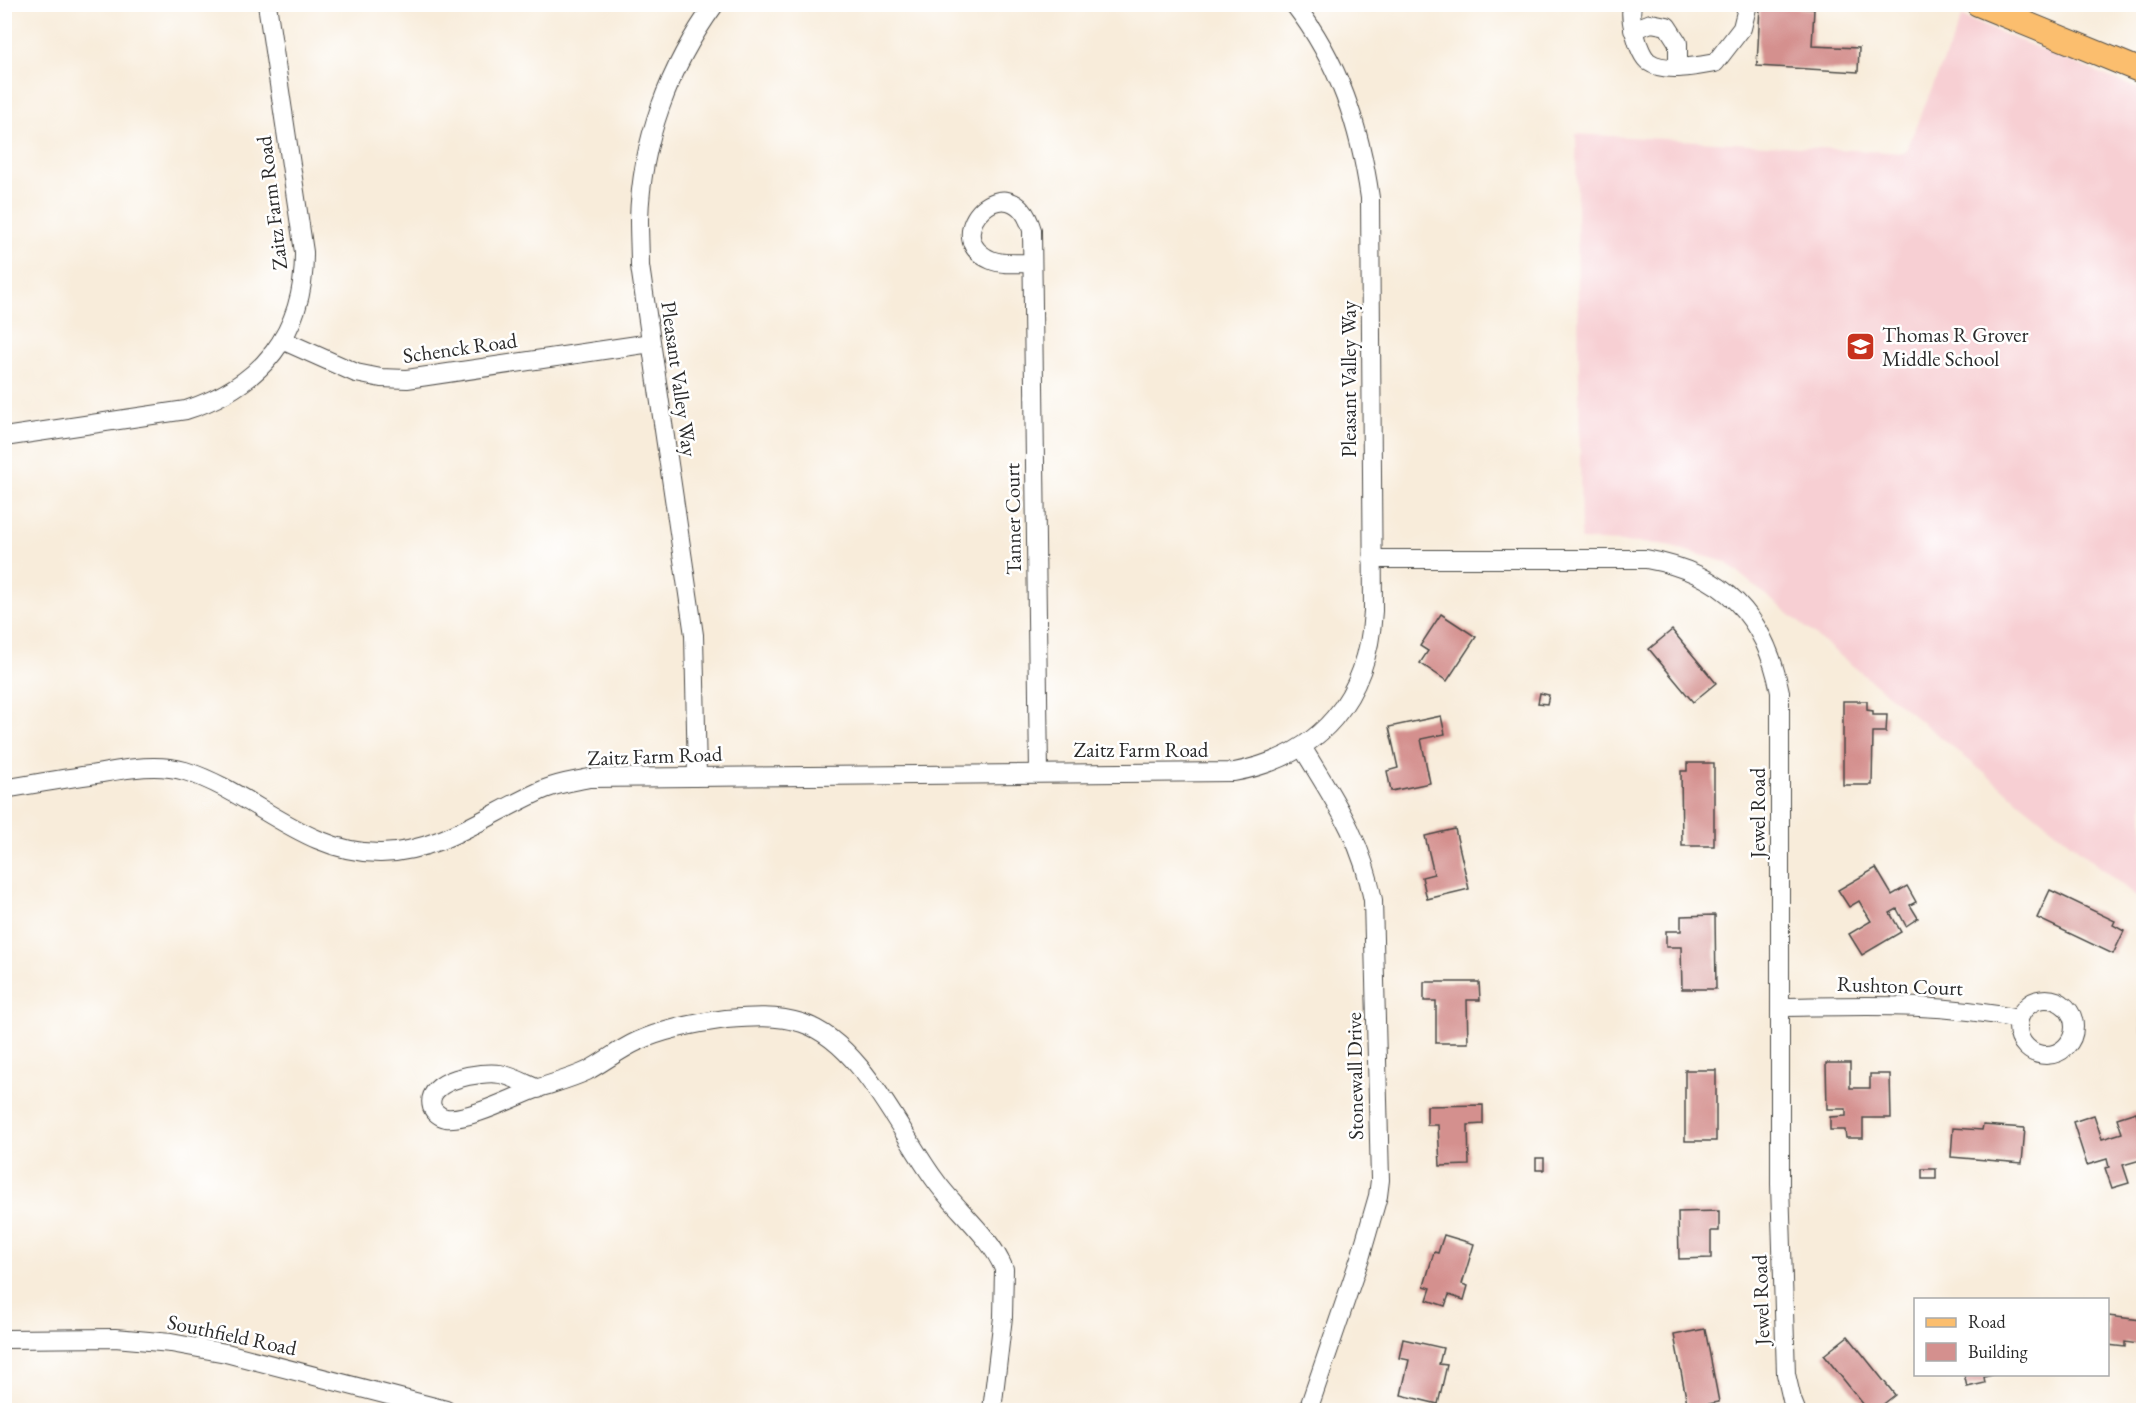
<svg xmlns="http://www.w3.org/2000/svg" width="2148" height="1415" font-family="'EB Garamond',serif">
  <rect width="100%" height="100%" fill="#fff"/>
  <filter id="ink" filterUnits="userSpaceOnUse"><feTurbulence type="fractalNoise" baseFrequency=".0167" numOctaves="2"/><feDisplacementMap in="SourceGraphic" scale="12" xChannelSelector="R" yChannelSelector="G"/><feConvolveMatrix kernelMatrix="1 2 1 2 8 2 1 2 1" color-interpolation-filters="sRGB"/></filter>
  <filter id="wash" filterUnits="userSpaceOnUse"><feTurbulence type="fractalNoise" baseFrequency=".008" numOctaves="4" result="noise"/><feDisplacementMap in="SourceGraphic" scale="24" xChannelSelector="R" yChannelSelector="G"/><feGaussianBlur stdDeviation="1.35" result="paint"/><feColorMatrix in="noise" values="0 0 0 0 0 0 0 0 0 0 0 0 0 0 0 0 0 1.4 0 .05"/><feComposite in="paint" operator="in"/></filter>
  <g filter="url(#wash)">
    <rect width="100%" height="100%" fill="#f8ecda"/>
    <path fill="#f7cfd3" d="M1962,17L2143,91V902L1725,562L1661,544L1581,540L1576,134L1905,153Z"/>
    <g id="blocks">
      <g fill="#d4908e">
        <path d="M1760,6L1814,9L1812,46L1859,48L1858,72L1757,66Z"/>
        <path d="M1441,614L1476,637L1447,681L1420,663L1428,651L1420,646Z"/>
        <path d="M1672,630L1716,683L1693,702L1649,649Z"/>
        <path d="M1540,693L1549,695L1547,704L1538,703Z"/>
        <path d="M1843,701H1867V710L1873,711V715H1887L1886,732H1873L1872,785H1843Z"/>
        <path d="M1441,716L1445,734L1421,739L1430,783L1391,791L1387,771L1398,768L1389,727Z"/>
        <path d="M1687,763H1714V846H1682L1681,771H1687Z"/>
        <path d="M1455,829L1469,889L1427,899L1422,877L1434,874L1425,836Z"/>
        <path d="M1876,868L1892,895L1907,886L1916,902L1910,905L1918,918L1906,926L1897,909L1890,913L1901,932L1862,955L1849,934L1871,921L1859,901L1849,907L1838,890Z"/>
        <path d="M2050,890L2115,921L2113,925L2124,931L2113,954L2037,918Z"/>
        <path d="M1715,915L1716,989H1682L1681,947H1666V931H1681V916Z"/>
        <path d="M1424,982H1479L1480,1000H1467L1468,1043H1436V1001H1424Z"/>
        <path d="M2141,1016H2144V1033H2142Z"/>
        <path d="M1826,1063H1850V1088H1870V1074H1890L1891,1118H1863V1138H1846L1845,1130H1830V1117L1846,1116V1109H1827Z"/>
        <rect x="1685" y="1070" width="31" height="71"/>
        <path d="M1483,1105V1124L1468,1125L1469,1165L1440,1166L1438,1125H1427V1106Z"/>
        <path d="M2136,1112L2144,1137V1159L2123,1165L2129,1183L2112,1188L2105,1168L2109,1167L2107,1159L2087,1165L2073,1122L2094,1115L2102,1139L2122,1133L2117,1118Z"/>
        <path d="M1983,1125L2025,1128L2022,1163L1951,1157L1953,1128L1982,1130Z"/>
        <rect x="1536" y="1158" width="8" height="12"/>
        <rect x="1922" y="1169" width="14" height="10"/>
        <path d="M1719,1211V1231H1711V1258L1679,1259L1678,1212Z"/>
        <path d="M1444,1235L1474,1244L1462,1284L1468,1286L1464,1300L1449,1295L1445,1306L1427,1300L1431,1288L1424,1286L1434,1252L1438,1253Z"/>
        <path d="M2108,1316L2141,1320L2138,1344L2125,1342V1347L2108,1345Z"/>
        <path d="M1705,1329L1719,1402L1688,1408L1674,1335Z"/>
        <path d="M1848,1336L1895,1395L1876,1410H1868L1824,1355Z"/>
        <path d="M1403,1339L1443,1348L1439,1364L1447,1365L1438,1404L1401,1395L1409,1360L1399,1358Z"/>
        <path d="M1964,1374H1991L1992,1375L1984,1377L1985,1383L1967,1387Z"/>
      </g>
    </g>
  </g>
  <g filter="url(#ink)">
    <use href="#blocks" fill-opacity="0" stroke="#4a4845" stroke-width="1.5"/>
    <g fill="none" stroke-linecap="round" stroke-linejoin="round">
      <defs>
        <g id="minor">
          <path d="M1632,4C1630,17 1632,25 1636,37C1638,45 1643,58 1649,62C1664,73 1699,66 1715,63L1742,28L1748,4"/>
          <path d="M1633,30L1651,23L1667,26L1678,43V68"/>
          <path d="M1032,263C1020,263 1002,265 991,260C935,236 1011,159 1032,230L1039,773"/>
          <path d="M282,340L356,373L381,378L407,379L651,343"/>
          <path d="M4,437L186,410C261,386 305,333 304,252L267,4"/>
          <path d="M1372,559H1646C1724,573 1765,615 1780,692V1184L1786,1374L1792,1400L1796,1410"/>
          <path d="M1302,747C1334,800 1361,837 1373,900L1380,1180L1378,1196L1361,1255L1308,1410"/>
          <path d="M697,776L694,635L640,266C640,251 639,235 639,220C641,142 669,67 715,4"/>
          <path d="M4,789C33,784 62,779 90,775C121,770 154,762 185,771C253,792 305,854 381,853C441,852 491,812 545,789C559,783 575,781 589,778L1234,772C1321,756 1368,698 1373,611L1370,198C1360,127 1339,62 1294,4"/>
          <circle cx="2046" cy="1027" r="28"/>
          <path d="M1780,1007C1862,1006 1937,1002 2018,1019"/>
          <path d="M538,1089C526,1084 512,1076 500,1074C482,1071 424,1079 432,1107C434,1112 440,1117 446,1118C468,1121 514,1097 536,1089C553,1083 570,1079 587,1071C604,1062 620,1049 638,1041C665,1029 696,1023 726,1019C751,1017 777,1015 802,1023C861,1042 900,1133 935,1180C956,1210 990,1235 1004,1269L1003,1317L992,1410"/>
          <path d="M4,1339L115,1338L171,1343L226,1353L446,1410"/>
        </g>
        <path id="major" d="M1978,4L2144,72"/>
      </defs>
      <use href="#minor" stroke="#4a4845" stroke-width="20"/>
      <use href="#major" stroke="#4a4845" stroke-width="26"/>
      <use href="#minor" stroke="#fff" stroke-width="18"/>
      <use href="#major" stroke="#fbbe6e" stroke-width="24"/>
    </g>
  </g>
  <defs>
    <symbol id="school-square" viewBox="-11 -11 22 22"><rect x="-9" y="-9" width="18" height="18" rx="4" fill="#c8321e" stroke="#fff"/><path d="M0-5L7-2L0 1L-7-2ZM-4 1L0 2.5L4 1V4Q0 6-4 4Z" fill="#fff"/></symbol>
  </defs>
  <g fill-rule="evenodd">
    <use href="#school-square" x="1844" y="330" width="33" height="33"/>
  </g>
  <g text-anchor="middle" stroke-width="5" stroke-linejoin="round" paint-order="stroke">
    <g font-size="21" fill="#2b2b2b" stroke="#fff">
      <text transform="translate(272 203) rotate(-97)" y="7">Zaitz Farm Road</text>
      <text transform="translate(460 348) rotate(-8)" y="7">Schenck Road</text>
      <text transform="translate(679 379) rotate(82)" y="7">Pleasant Valley Way</text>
      <text transform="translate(1349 379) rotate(-90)" y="7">Pleasant Valley Way</text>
      <text transform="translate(1013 519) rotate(-91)" y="7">Tanner Court</text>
      <text x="1141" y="757">Zaitz Farm Road</text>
      <text transform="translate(655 756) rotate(-2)" y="7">Zaitz Farm Road</text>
      <text transform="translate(1758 813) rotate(-90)" y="7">Jewel Road</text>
      <text transform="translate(1900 986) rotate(2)" y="7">Rushton Court</text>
      <text transform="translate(1355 1076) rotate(-91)" y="7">Stonewall Drive</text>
      <text transform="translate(1761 1300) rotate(-92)" y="7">Jewel Road</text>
      <text transform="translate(232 1335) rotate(12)" y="7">Southfield Road</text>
    </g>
    <g font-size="21" fill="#2b2b2b" stroke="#fff" text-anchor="start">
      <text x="1882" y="342">Thomas R Grover<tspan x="1882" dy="24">Middle School</tspan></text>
    </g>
  </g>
  <rect width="2148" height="1415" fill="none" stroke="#fff" stroke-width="24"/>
  <rect x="1914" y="1298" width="195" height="78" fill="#ffffff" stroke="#aaaaaa" stroke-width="1.5"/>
  <rect x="1926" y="1318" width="30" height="9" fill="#fbbe6e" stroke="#aaaaaa" stroke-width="1.5"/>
  <text x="1968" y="1328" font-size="18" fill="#2b2b2b">Road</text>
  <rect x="1926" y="1343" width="30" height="18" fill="#d4908e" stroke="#aaaaaa" stroke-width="1.5"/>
  <text x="1968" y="1358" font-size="18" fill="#2b2b2b">Building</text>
</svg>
